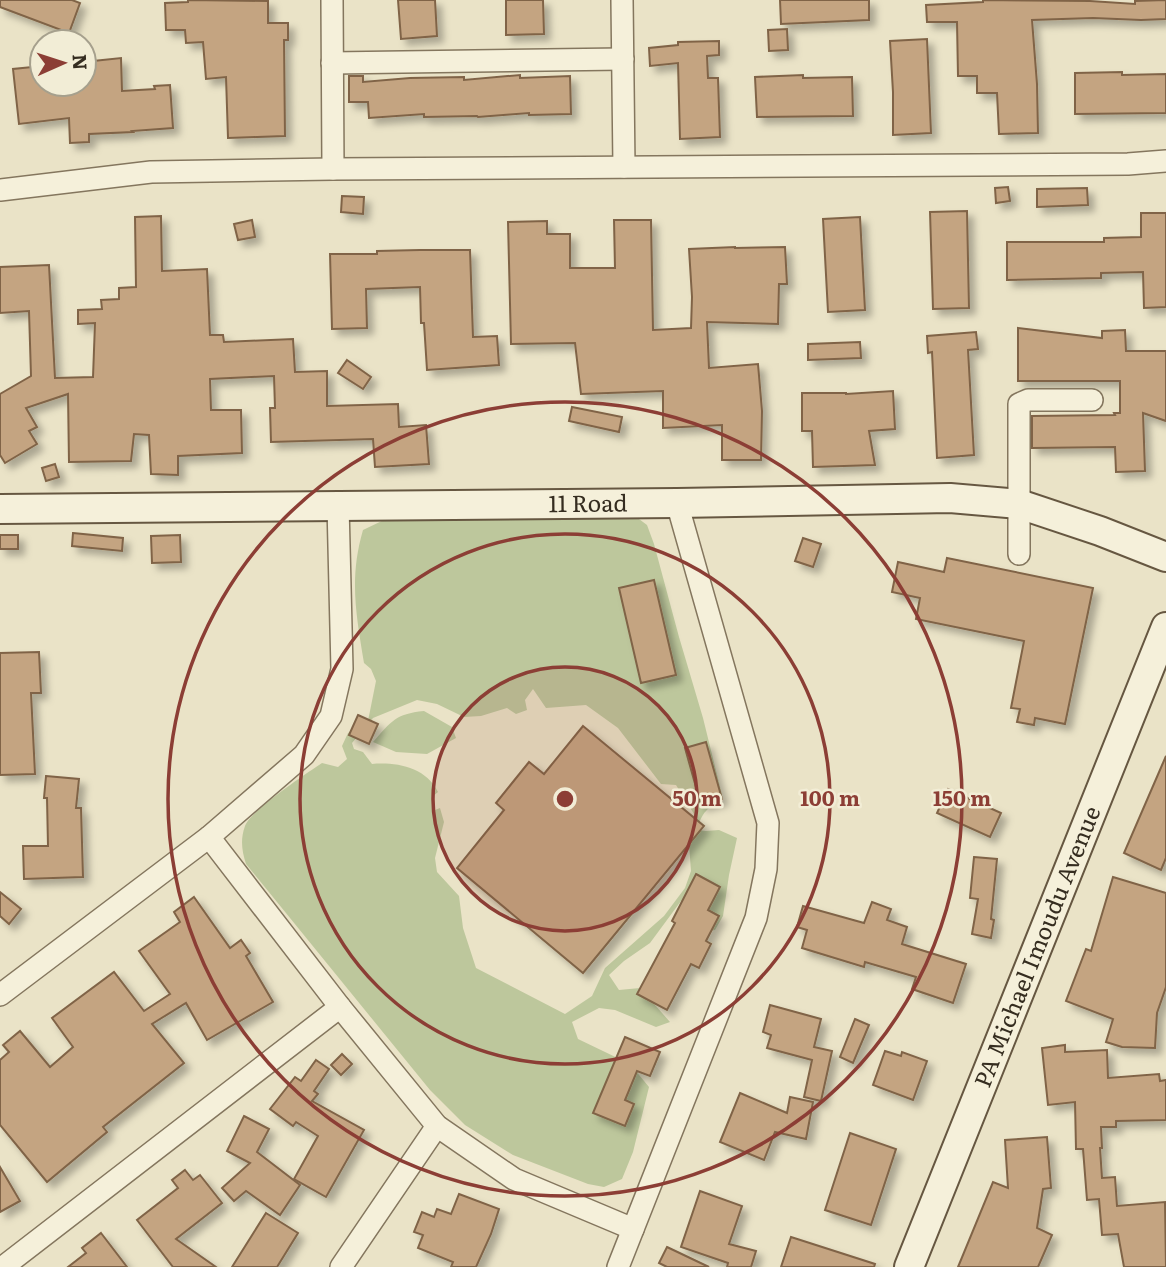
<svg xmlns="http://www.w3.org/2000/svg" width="1166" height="1267" font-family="Literata,serif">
  <defs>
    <filter id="shadow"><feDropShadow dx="6" dy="6" stdDeviation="3.5" flood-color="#0004"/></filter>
  </defs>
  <rect width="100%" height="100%" fill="#eae3c7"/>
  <g fill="#bdc79c" fill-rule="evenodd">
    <path d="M386,519H639L647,525L654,544L679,637L703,718L723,799C707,808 702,812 697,830L706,831L719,830L737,838L729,875L723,916L715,930L699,932L690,905L681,901L650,943L624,961L609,975L619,990L640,988L670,1022L656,1027L615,1010L599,1008L572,1022L578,1039L630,1064L649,1087L633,1152L622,1179L604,1187L588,1184L513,1155L465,1125L430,1090L246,864C242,851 240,840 245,826C250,811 307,773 322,763L338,767L347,759L342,746L348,733L368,721L376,681L371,669L364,663C356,614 349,578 363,530ZM533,689L546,708L586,705L618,728L661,784L676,785L694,814L689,844L691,871L685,888L664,916L605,968L592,996L565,1014L476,968L463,928L459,896L437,872L435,858L444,822L440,808L435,810L432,806V797L438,792C426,767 396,762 372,764L363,752L354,749L352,743L373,718L417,700L437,704L464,717L481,716L507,708L516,714L527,710L525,700Z"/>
    <path d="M424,711L452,727L456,738L427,754L396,752L373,742C392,721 395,714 424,711Z"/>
  </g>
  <g fill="#c4a481" stroke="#806447" stroke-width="2" filter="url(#shadow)">
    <path d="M0,0H72L80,3L69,33L0,7Z"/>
    <path d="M188,0L268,1V23H288V40H284L285,136L228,138L226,77L206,79L203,42L186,43L185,30H166L165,3L188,2Z"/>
    <path d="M398,0H435L437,36L401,39Z"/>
    <path d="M506,0H543L544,34L506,35Z"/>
    <path d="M780,0H869V20L781,24Z"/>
    <path d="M983,0L1090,1L1135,4V1L1166,0V19L1141,20L1093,18L1032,20L1037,84L1038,133L999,134L997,93H977V76H958L957,22H927L926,5L983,2Z"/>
    <path d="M787,29L788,50L769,51L768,30Z"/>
    <path d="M927,39L931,133L893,135V92L890,41Z"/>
    <path d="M719,41V55L707,56L708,78H718L720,137L680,139L678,63L650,66L649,48L678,45V42Z"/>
    <path d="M121,58L122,91L155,89L154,86L170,85L173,128L132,131L133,132L89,134V142L70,143L69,118L19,124L13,69L42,66V84H84V62Z"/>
    <path d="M1122,72V75L1166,74V113L1075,114V73Z"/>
    <path d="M520,75V78L570,76L571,114L529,115V113L478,117L477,116L424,117V114L369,118L368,102H349V76H363V82L410,78L464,77V80Z"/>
    <path d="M803,75V78L852,77L853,116L757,117L755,77Z"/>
    <path d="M1008,187L1010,201L996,203L995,188Z"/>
    <path d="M1087,188L1088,205L1037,207V189Z"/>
    <path d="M342,196L364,197L363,214L341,212Z"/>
    <path d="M967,211L969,308L933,309L930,212Z"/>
    <path d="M1141,213H1166V307L1144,308L1143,272L1101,273V278L1007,280V242H1104V238L1141,237Z"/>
    <path d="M161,216L162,271L207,269L210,335H223L224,342L293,339L295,372L327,371V406L398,404L399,427L426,425L429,464L375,467L373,439L271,442L270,408H275L274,376L210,379L211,410H241L242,453L178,456V475L151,474L149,435L134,434L131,461L69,462L68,394L26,408L37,427L29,431L37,444L5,463L0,455V394L31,376L29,311L0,313V267L49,265L55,378L93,377L95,323L78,324V310L102,309L101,300L119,299V288L136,287L135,217Z"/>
    <path d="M860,217L865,310L828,312L823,219Z"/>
    <path d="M252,220L255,237L238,240L234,224Z"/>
    <path d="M614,220H651L653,330L691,328L692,297L689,249L735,247V248L785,247L787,284H779L778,324L707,322L709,368L758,364L762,411L761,460H722V425L663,428V391L581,394L575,343L511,344L508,222L547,221V234H570V268H615Z"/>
    <path d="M420,250H470L473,337L497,336L499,365L427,370L424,323H421L420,287L366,289L367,328L332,329L330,254H377V251Z"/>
    <path d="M1018,328L1102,338V331L1125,330L1126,351H1166V421L1143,413L1145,471L1116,472L1115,447L1032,448V416L1115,415L1114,413H1120V381H1018Z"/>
    <path d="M976,332L978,349L968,350L974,455L937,458L932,352L928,353L927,336Z"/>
    <path d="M860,342L861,358L808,360V344Z"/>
    <path d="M347,360L371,377L363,389L338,373Z"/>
    <path d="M893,391L895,429L869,431L875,465L813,467L812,431H802V393H846V394Z"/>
    <path d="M572,407L622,417L619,432L569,421Z"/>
    <path d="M55,464L59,477L46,481L42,468Z"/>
    <path d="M73,533L123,538L122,551L72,546Z"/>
    <rect x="0" y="535" width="18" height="14"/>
    <path d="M180,535L181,562L152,563L151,536Z"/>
    <path d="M803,538L821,544L813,567L795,561Z"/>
    <path d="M947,558L1093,588L1065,724L1035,718L1034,725L1017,722L1020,709L1011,708L1024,641L916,619L920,598L892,592L898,562L944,572Z"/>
    <path d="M654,580L676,675L641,683L619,588Z"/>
    <path d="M39,652L41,693H31L35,774L0,775V653Z"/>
    <path d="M358,715L378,724L369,744L349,735Z"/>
    <path d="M583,726L704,826L583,973L457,868L504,810L496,803L529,762L544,774Z"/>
    <path d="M706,742L722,799L701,805L685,748Z"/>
    <path d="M1166,756V858L1161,870L1124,853Z"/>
    <path d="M46,776L79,779L76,808H81L83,877L24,879L23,846H48L47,798H44Z"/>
    <path d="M948,789L1001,813L990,837L937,813Z"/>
    <path d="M974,857L997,859L991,919L994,920L991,938L972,934L978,899L970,898Z"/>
    <path d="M696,874L720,887L708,910L719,916L706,941L711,944L699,968L691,964L667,1010L637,994L675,923L672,921Z"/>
    <path d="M1113,877L1166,893V987L1157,1013L1155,1048L1122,1047L1106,1042L1113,1019L1066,1001L1086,949L1091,951Z"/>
    <path d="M0,892L21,909L9,924L0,916Z"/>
    <path d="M194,897L230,948L241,940L250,953L246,956L273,1002L207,1040L186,1003L152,1024L184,1063L103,1127L107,1132L47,1182L0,1125V1060L9,1052L3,1045L20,1031L50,1067L73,1047L52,1018L114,972L144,1011L170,994L139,951L180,922L174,912Z"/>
    <path d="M872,902L891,909L887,920L907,927L902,944L966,964L953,1003L912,989L916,977L865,962L864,967L802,948L807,930L797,927L803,906L864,923Z"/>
    <path d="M770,1005L821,1019L814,1047L832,1051L821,1101L804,1097L812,1060L767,1048L771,1035L763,1032Z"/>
    <path d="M855,1019L869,1025L853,1063L840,1057Z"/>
    <path d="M625,1037L660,1052L650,1076L637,1071L625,1100L634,1104L625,1126L593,1113Z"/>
    <path d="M1065,1045V1052L1107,1050L1108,1078L1159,1074L1160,1081L1166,1080V1120L1116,1121V1127H1101L1102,1148H1100L1102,1178L1115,1177L1117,1206L1165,1202L1166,1267H1124L1118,1234L1102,1235L1099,1199L1087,1200L1083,1149H1076L1075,1102L1048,1105L1042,1048Z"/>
    <path d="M885,1051L901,1056L902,1052L927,1061L913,1100L873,1085Z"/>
    <path d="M342,1054L352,1064L341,1075L331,1065Z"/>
    <path d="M316,1060L329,1069L314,1091L318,1094L312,1101L364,1130L326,1197L294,1179L318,1136L296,1122L293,1126L270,1109L295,1077L301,1081Z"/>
    <path d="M740,1093L787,1113L790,1097L813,1102L806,1139L775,1132L764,1160L720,1142Z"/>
    <path d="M244,1116L269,1129L257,1152L300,1185L280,1215L246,1191L234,1201L222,1188L250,1163L227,1151Z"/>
    <path d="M850,1133L896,1149L871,1225L825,1210Z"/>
    <path d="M1047,1137L1051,1188L1043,1189L1037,1228L1052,1235L1038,1267H958L993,1182L1008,1188L1005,1140Z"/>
    <path d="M0,1167L20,1201L0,1212Z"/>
    <path d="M185,1170L193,1180L200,1175L222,1203L176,1239L216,1267H173L137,1220L178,1188L172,1180Z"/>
    <path d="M700,1191L742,1206L729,1244L756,1251L751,1267H727L728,1263L681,1247Z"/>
    <path d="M459,1194L499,1209L491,1234L476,1267H451L453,1262L418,1248L423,1235L414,1232L422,1212L434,1217L437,1209L451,1214Z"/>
    <path d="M266,1213L298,1233L277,1267H232Z"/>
    <path d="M101,1233L127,1267H68L86,1253L82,1248Z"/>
    <path d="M791,1237L875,1264L874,1267H781Z"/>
    <path d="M667,1247L709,1267H667L659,1263Z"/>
  </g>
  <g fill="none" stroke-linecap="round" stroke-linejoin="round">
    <defs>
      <g id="street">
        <path d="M332,0L333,169"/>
        <path d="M622,0L624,167"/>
        <path d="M332,63L623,59"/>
        <path d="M0,190L151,172L333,169L1128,164L1166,161"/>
        <path d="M1019,554V404L1028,400H1092"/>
        <path d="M209,837L340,1007L437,1126L514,1179L633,1229"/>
        <path d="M0,995L209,837L304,755L331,716L342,669L338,505"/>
        <path d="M3,1267L340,1007"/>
        <path d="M341,1267L437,1126"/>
        <path d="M618,1267L756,918L766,869L768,823L677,503"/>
      </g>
      <g id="secondary">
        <path id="s1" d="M0,509L677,503L950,498L1019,504L1100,531L1166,557"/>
        <path id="s2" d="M909,1267L1166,627"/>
      </g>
    </defs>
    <use href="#street" stroke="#84765e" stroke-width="24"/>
    <use href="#secondary" stroke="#665741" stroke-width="32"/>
    <use href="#street" stroke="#f5f0da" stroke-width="21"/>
    <use href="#secondary" stroke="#f5f0da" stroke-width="28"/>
  </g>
  <circle cx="565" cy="799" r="132" fill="#8c3e35" fill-opacity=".12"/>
  <g fill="none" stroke="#8c3e35" stroke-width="3.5">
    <circle cx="565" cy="799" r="132"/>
    <circle cx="565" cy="799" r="265"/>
    <circle cx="565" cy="799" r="397"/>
  </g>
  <g text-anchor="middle" stroke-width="5" stroke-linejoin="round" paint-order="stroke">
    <g font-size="23" fill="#352d20" stroke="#f2edd6">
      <text dy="8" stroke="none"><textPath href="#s1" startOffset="588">11 Road</textPath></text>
      <text dy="8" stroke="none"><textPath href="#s2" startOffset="345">PA Michael Imoudu Avenue</textPath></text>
    </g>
  </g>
  <circle cx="565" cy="799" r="10" fill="#8c3e35" stroke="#f2edd6" stroke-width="3.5"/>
  <g font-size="21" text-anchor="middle" font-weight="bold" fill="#8c3e35" stroke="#f2edd6" stroke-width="5" stroke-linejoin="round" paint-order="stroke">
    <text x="697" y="806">50 m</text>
    <text x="830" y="806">100 m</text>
    <text x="962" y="806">150 m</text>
  </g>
  <g transform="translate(63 63) rotate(87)"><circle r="33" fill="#f2edd6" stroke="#a6a08d" stroke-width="2"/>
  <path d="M0-5L12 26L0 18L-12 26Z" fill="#8c3e35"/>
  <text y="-10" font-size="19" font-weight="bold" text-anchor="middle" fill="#352d20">N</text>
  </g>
</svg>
